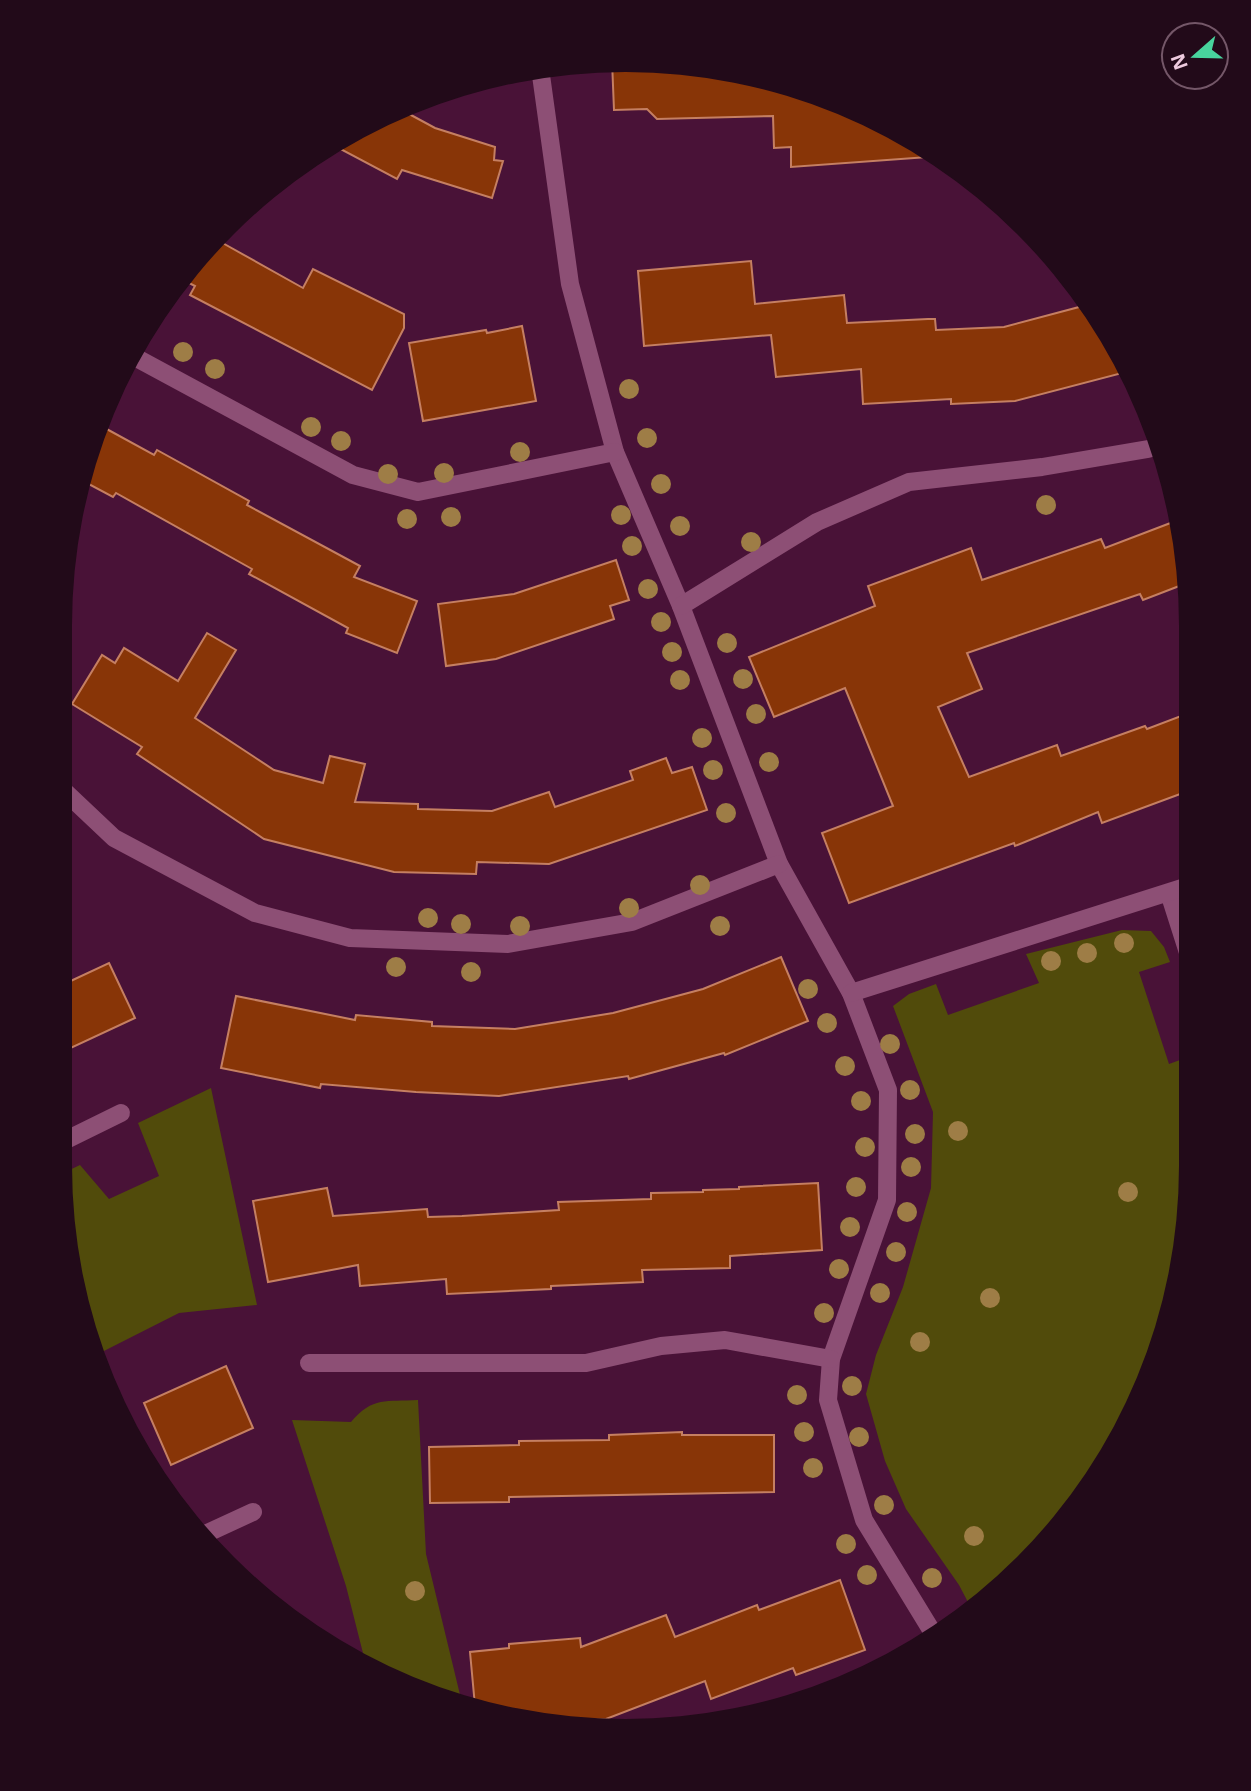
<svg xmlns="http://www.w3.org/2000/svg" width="1251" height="1791" font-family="'Open Sans',sans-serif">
  <rect width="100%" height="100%" fill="#491237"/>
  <g fill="#514b0b">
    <path d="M1122,930L1151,931L1164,947L1170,962L1139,972L1169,1064L1191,1056V1107L1185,1112L1191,1128V1165L1181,1276L1148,1382L1096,1480L1025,1566L970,1606L959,1585L906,1509L885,1461L866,1394L876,1355L903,1287L931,1188L933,1112L893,1006L909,994L936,984L948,1015L1039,983L1026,954Z"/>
    <path d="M211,1088L257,1305L179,1313L98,1354L79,1312L61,1174L80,1165L109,1199L159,1176L138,1123Z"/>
    <path d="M418,1400L426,1554L462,1703L409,1688L365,1661L346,1586L292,1420L351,1422C373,1396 386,1402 418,1400Z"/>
  </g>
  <g fill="#883507" stroke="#c57f62" stroke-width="2">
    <path d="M626,60L736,70L842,103L942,156L791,167V147L774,148L773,116L657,119L647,109L614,110L612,61Z"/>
    <path d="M398,108L435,128L495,147L494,160L503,161L492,198L402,170L397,179L331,144Z"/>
    <path d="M219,241L303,288L313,269L404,314V328L372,390L190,295L195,286L183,280L208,248L214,251Z"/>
    <path d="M751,261L755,304L844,295L847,323L928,319H935L936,330L1004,327L1083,306L1130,371L1015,401L951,404V399L863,404L861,369L776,377L771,335L644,346L638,271Z"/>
    <path d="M522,326L536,401L423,421L409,343L486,330L487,333Z"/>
    <path d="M103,427L154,455L157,450L249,501L247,505L360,566L354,577L417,601L397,653L346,633L348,628L249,574L252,569L116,493L113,497L83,481Z"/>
    <path d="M1181,519L1187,583L1143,600L1140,594L967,653L982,689L938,707L969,777L1057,745L1061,756L1145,726L1147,729L1181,716L1191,744V790L1102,823L1098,812L1015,846L1014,843L849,903L822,833L893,806L845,688L774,717L749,657L875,606L868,586L971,548L982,580L1101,539L1105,548Z"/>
    <path d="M616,560L629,600L610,606L614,619L496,659L446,666L438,604L514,594Z"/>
    <path d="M207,633L236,650L195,718L274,770L323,783L330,756L365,764L355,802L418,804V809L492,811L549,792L555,807L633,780L630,771L666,758L672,773L692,767L707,810L549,864L477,862L476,874L394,872L264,839L137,754L142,747L72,704L102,655L115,663L124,648L178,681Z"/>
    <path d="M781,957L808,1021L725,1055L724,1053L629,1079L628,1076L499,1096L416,1092L321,1084L320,1088L221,1068L236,996L355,1020L356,1015L432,1022V1026L515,1029L613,1013L703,989Z"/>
    <path d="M109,963L135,1018L60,1053V986Z"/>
    <path d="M818,1183L822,1250L730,1256V1268L642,1270L643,1282L551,1286V1289L447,1294L446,1279L360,1286L358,1265L268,1282L253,1201L327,1188L333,1216L427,1209L428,1217L462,1216L559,1210L558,1202L651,1199V1193L703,1192V1190L739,1189V1187Z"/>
    <path d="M226,1366L253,1428L171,1465L144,1403Z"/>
    <path d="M682,1432V1435H774V1492L509,1497V1502L430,1503L429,1447L519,1445V1441L609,1440V1435Z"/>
    <path d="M840,1580L865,1650L796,1675L793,1668L711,1699L705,1681L606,1719L542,1724L475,1706L470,1652L509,1648V1644L580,1638L581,1647L666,1615L675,1637L757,1605L759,1610Z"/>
  </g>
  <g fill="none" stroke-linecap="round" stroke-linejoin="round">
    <g stroke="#8d4f75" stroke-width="18">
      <path d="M540,68L570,284L615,452L681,606L779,864L851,993L888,1090L887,1200L831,1359L828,1400L864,1520L933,1633"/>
      <path d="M131,355L353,475L418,492L615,452"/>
      <path d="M681,606L817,522L909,482L1042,467L1148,449"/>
      <path d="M60,787L114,838L255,913L350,938L508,944L632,922L779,864"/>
      <path d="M1169,893L1191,962"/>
      <path d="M851,993L1191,885"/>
      <path d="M60,1143L121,1113"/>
      <path d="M309,1363H586L661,1346L725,1340L831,1359"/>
      <path d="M203,1535L253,1512"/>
    </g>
  </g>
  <g fill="#9e7d46">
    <circle cx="183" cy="352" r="10"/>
    <circle cx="215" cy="369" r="10"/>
    <circle cx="629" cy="389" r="10"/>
    <circle cx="311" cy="427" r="10"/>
    <circle cx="647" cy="438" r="10"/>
    <circle cx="341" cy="441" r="10"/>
    <circle cx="520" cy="452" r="10"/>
    <circle cx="444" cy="473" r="10"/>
    <circle cx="388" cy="474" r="10"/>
    <circle cx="661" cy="484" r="10"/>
    <circle cx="1046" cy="505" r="10"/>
    <circle cx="621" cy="515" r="10"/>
    <circle cx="451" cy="517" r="10"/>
    <circle cx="407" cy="519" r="10"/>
    <circle cx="680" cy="526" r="10"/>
    <circle cx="751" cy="542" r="10"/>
    <circle cx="632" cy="546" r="10"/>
    <circle cx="648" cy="589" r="10"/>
    <circle cx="661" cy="622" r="10"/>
    <circle cx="727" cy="643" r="10"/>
    <circle cx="672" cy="652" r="10"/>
    <circle cx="743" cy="679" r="10"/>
    <circle cx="680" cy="680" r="10"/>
    <circle cx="756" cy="714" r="10"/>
    <circle cx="702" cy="738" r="10"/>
    <circle cx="769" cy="762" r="10"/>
    <circle cx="713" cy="770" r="10"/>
    <circle cx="726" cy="813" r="10"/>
    <circle cx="700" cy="885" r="10"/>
    <circle cx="629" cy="908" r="10"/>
    <circle cx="428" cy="918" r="10"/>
    <circle cx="461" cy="924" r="10"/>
    <circle cx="520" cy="926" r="10"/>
    <circle cx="720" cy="926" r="10"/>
    <circle cx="1124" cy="943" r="10"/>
    <circle cx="1087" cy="953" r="10"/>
    <circle cx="1051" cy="961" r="10"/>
    <circle cx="396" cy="967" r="10"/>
    <circle cx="471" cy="972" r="10"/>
    <circle cx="808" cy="989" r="10"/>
    <circle cx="827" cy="1023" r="10"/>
    <circle cx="890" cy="1044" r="10"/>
    <circle cx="845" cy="1066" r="10"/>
    <circle cx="910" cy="1090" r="10"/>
    <circle cx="861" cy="1101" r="10"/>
    <circle cx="958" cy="1131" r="10"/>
    <circle cx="915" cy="1134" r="10"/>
    <circle cx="865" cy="1147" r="10"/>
    <circle cx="911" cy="1167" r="10"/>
    <circle cx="856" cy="1187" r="10"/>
    <circle cx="1128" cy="1192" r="10"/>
    <circle cx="907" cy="1212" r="10"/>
    <circle cx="850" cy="1227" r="10"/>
    <circle cx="896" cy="1252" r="10"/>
    <circle cx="839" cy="1269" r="10"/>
    <circle cx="880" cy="1293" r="10"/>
    <circle cx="990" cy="1298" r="10"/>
    <circle cx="824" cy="1313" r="10"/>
    <circle cx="920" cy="1342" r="10"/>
    <circle cx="852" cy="1386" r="10"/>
    <circle cx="797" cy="1395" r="10"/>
    <circle cx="804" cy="1432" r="10"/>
    <circle cx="859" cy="1437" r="10"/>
    <circle cx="813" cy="1468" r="10"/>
    <circle cx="884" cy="1505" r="10"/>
    <circle cx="974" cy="1536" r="10"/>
    <circle cx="846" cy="1544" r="10"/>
    <circle cx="867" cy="1575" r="10"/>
    <circle cx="932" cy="1578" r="10"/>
    <circle cx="415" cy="1591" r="10"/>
  </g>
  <path d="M0 0H1251V1791H0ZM625 72H626A553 553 0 0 1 1179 625V1166A553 553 0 0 1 626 1719H625A553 553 0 0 1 72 1166V625A553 553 0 0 1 625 72Z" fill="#220a19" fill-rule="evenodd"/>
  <g transform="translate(1195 56) rotate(250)"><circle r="33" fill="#220a19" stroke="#745768" stroke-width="2"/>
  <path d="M0-5L12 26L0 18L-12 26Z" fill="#48d49d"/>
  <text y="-10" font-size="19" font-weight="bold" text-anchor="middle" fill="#eecade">N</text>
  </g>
</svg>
